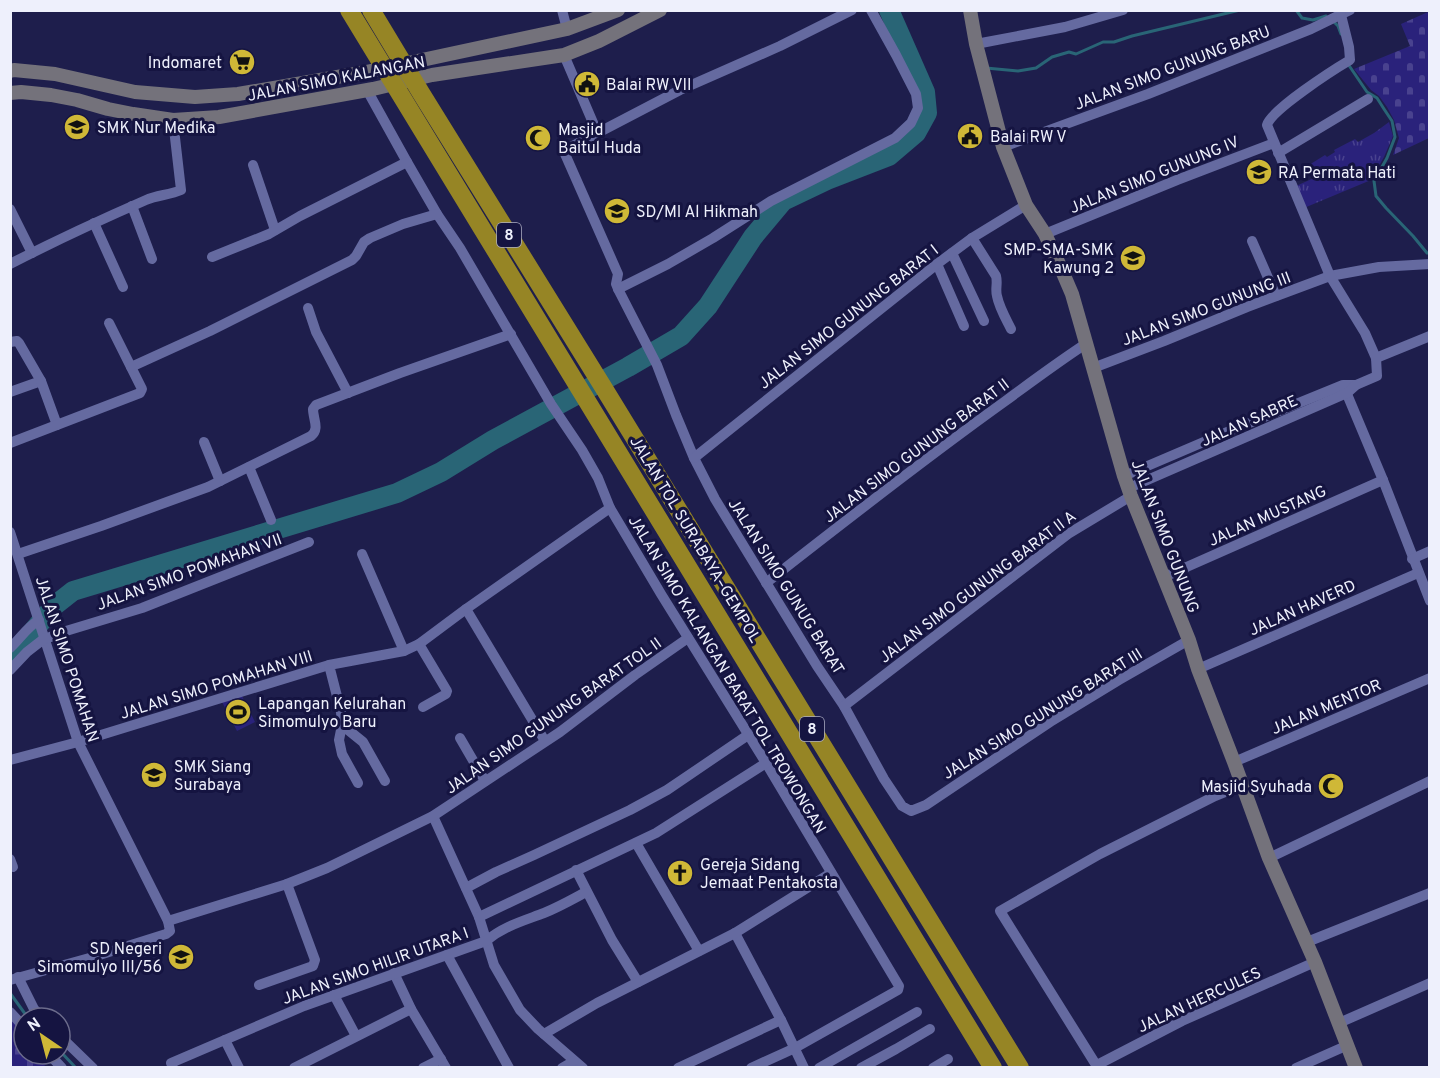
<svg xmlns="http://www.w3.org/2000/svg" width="1440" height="1078" font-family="Overpass,sans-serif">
  <defs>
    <pattern id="grass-tufts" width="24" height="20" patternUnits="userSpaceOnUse" patternTransform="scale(1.5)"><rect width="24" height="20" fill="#2a227b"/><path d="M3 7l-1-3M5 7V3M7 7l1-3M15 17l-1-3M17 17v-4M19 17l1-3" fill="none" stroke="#49428f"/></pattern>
    <pattern id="cemetery-stones" width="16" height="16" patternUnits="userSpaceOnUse" patternTransform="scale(1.5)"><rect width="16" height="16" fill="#2a227b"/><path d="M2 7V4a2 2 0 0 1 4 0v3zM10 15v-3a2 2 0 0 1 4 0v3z" fill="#49428f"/></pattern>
  </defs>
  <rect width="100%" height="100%" fill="#1e1e4c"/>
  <path fill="url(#grass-tufts)" d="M1389,122L1393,136L1384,157L1371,180L1304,208L1296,186L1314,178L1309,165L1325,155L1327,157L1335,152L1334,150L1355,139L1358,142L1374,133Z"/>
  <g fill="url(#cemetery-stones)">
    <path d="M1428,12L1430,15L1429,138L1393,155L1399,138L1394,120L1387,107L1379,96L1371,90L1354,69L1410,46L1401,24Z"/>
    <path d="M16,1020L24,1028V1054H49L53,1058L43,1067H11L10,1021Z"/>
  </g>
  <path fill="#2a227b" d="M240,692L255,722L237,731L222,702Z"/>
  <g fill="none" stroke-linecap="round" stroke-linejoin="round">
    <g stroke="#296576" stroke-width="3">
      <path d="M1296,10L1302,18L1313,20L1326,16"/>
      <path d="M1334,22L1338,26L1341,34"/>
      <path d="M1348,64L1367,92L1377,98L1384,109L1392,121L1395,137L1387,158L1374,181L1376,196L1386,208L1413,236L1427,253H1430"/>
      <path d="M986,68L1018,71L1036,68L1052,57L1069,52L1076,54L1103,42H1114L1132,36L1240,10"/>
      <path d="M10,993L28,1018"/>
      <path d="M60,1051L76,1068"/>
    </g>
    <path stroke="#296576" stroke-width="20" d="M10,659L54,606L73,591L397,493L441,472L493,440L628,367L681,336L708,306L753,237L783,201L827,180L889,156L916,133L927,113L925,92L889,10"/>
    <g stroke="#656aa0" stroke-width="10">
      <path d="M562,10L567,29"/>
      <path d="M852,10L780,46L680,90L565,150V154L618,274L616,284L618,289L657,365L676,415L694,458L715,499L817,666L844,706L884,779L902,806L911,811L926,805L1050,722L1119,680L1189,640"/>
      <path d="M976,44L1065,27L1123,10"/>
      <path d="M564,55L597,132"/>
      <path d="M367,90L407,162L437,214L460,248L551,404L582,450L598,478L610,508L661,594L766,763L899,986L898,990L795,1048L751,1068"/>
      <path d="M1003,147L1148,94L1311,29L1350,10"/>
      <path d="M1278,153L1368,99"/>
      <path d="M253,165L275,230"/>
      <path d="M132,206L152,259"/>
      <path d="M10,209L32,253"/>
      <path d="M94,223L123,287"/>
      <path d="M1045,234L1177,180L1274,143"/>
      <path d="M972,238L996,276C998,283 995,289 997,296C999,307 1006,319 1011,329"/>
      <path d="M1252,241L1276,296"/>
      <path d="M952,253L984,321"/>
      <path d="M212,257L269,234L300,216L407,162"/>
      <path d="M10,264C55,241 100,220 146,200C157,195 170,195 181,190L173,120"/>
      <path d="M937,264L964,326"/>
      <path d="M618,289L668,264L713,238L771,201L895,138L911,123L918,108L916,94L896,55L871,10"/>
      <path d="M308,308L316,332L348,393"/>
      <path d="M10,342L17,341L19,343L41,381L10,392"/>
      <path d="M1376,358L1430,336"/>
      <path d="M131,367L210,331L352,260L356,256L364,242L370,238L403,224L437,214"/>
      <path d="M1093,368L1164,341L1247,307L1330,276L1379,267L1430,264"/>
      <path d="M41,381L57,425"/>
      <path d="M1344,387L1383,480L1430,601"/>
      <path d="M204,442L220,481"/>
      <path d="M10,443L140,393L142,389L109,323"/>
      <path d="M694,458L937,264L972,238L1026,205"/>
      <path d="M249,467L271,520"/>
      <path d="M1124,476L1227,432L1343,385H1356"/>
      <path d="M1129,488L1347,393L1356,385L1377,376L1376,358L1365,333L1330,276L1267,125C1271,110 1333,70 1350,60L1349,47L1341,15"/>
      <path d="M10,532L78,742L168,921L170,931L166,934L93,957L10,980"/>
      <path d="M18,554L101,526L208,487L311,436C320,429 313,419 313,409L316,405L400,373L511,334"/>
      <path d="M362,554L404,651"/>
      <path d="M1412,559L1430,551"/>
      <path d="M1164,577L1383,480"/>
      <path d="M766,583C845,521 923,460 1004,402C1031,382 1058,362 1087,343"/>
      <path d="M466,609L545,741"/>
      <path d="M45,639L66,631L142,608L309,542"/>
      <path d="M419,644L447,691L446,694L423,707"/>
      <path d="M10,648C20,639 27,627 39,620"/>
      <path d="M1198,669L1418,573"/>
      <path d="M10,670L27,652L45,638"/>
      <path d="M844,706L1068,534L1131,496"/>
      <path d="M342,725L339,740L342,754L358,783"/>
      <path d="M460,738L485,781"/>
      <path d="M10,760L78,742L329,665"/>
      <path d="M1234,762L1430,678"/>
      <path d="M385,781L363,742L342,725L341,712L329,665L404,651L419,644L466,609L610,508"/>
      <path d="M433,816L479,917L494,965L520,1010L538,1029L583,1068"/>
      <path d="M636,843L699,951"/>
      <path d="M1269,858L1430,781"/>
      <path d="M10,859L13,867"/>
      <path d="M576,870L612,940L638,982"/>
      <path d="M466,888L496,872L534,855L630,810L667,790L748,735"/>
      <path d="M479,917L656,833L766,763"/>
      <path d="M168,921L287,884L327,868L433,816L560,732L635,675L688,638"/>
      <path d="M735,933L781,1020L804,1068"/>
      <path d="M1307,942L1430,893"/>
      <path d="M447,955L509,1068"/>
      <path d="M394,973L411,1009L446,1068"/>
      <path d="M18,977L34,1009L43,1018"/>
      <path d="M259,985L313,966L315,960L287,884"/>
      <path d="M334,995L356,1036"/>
      <path d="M10,1012L24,1027"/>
      <path d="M1339,1023L1430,983"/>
      <path d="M544,1034L597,1003L735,933L831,873"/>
      <path d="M60,1036L93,1068"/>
      <path d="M225,1040L239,1068"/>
      <path d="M49,1054L62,1068"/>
      <path d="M1097,1065L1182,1021L1315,962"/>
      <path d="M173,1068L171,1063L304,1006L486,941C504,926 523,921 544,913C559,907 573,899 586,892"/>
      <path d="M294,1068L411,1009"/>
      <path d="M423,1068L441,1059"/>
      <path d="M562,1068L574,1061"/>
      <path d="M678,1068L781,1020"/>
      <path d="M819,1068L917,1012"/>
      <path d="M861,1068L896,1049L930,1029"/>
      <path d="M933,1068L948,1059"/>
      <path d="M1098,1068L1000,911L1100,854L1215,796L1242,785"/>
      <path d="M1296,1068L1348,1045"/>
    </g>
    <g stroke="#74727b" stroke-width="14">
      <path d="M970,10L976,44L1003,147L1026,205L1045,234L1060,266L1072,294L1124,476L1131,496L1189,640L1198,669L1234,762L1269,858L1315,962L1356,1068"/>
      <path d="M10,71L14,70L55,74L135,92L195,97L238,94L366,72L567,29L618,10"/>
      <path d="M10,93L21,92L51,95L77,100L108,109L133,114L173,120L219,117L373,89L432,75L564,55L599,41L660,10"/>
    </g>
    <g stroke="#968525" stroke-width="18">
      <path d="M349,10L993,1068"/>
      <path d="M371,10L421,93L605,390L1020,1068"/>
    </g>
  </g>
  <defs>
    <symbol id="supermarket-disc" viewBox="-11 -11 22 22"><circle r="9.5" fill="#cfb837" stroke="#151441"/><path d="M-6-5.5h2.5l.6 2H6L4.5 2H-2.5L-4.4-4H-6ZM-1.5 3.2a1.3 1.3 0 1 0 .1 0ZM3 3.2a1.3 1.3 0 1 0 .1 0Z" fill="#111"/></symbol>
    <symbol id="civic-disc" viewBox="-11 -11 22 22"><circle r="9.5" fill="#cfb837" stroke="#151441"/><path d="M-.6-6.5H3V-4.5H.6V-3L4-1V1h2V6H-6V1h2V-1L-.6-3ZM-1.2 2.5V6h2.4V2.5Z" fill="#111"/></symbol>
    <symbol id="school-disc" viewBox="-11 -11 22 22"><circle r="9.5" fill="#cfb837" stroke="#151441"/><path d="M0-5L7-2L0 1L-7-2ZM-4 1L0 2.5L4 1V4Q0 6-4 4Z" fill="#111"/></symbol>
    <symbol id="mosque-disc" viewBox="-11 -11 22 22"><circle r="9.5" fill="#cfb837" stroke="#151441"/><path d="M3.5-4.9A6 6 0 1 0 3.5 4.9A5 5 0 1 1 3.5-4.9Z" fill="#111"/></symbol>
    <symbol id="stadium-disc" viewBox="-11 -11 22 22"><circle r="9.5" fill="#cfb837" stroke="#151441"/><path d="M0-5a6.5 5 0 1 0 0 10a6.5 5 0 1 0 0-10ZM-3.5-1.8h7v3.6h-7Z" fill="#111"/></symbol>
    <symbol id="church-disc" viewBox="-11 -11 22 22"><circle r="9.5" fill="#cfb837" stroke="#151441"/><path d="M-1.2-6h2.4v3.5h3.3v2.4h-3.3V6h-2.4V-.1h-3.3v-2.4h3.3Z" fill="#111"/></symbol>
  </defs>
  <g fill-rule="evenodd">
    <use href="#supermarket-disc" x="227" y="47" width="30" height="30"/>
    <use href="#civic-disc" x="572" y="69" width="30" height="30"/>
    <use href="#school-disc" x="62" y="112" width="30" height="30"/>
    <use href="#civic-disc" x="955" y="121" width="30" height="30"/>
    <use href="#mosque-disc" x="523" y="123" width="30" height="30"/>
    <use href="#school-disc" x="1244" y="157" width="30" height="30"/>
    <use href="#school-disc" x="602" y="196" width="30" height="30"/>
    <use href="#school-disc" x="1118" y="243" width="30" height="30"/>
    <use href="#stadium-disc" x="223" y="697" width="30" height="30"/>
    <use href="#school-disc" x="139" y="760" width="30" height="30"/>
    <use href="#mosque-disc" x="1316" y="771" width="30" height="30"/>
    <use href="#church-disc" x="665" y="858" width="30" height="30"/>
    <use href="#school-disc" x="166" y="942" width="30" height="30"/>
  </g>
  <g text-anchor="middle" stroke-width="6" stroke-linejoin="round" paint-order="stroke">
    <g fill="#151441" stroke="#adaec4" stroke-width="1.5">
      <rect x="497" y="223" width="24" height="24" rx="4.5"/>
      <rect x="800" y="717" width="24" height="24" rx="4.5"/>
    </g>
    <g font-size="15" font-weight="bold" fill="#eef0fc">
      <text x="509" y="240">8</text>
      <text x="812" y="734">8</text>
    </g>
    <g font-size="16" fill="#eef0fc" stroke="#151441" text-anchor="start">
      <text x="222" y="68" text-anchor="end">Indomaret</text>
      <text x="606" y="90">Balai RW VII</text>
      <text x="97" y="133">SMK Nur Medika</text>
      <text x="558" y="135">Masjid<tspan x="558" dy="18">Baitul Huda</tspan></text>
      <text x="990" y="142">Balai RW V</text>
      <text x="1278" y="178">RA Permata Hati</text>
      <text x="636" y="217">SD/MI Al Hikmah</text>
      <text x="1114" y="255" text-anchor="end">SMP-SMA-SMK<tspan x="1114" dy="18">Kawung 2</tspan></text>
      <text x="258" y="709">Lapangan Kelurahan<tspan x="258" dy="18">Simomulyo Baru</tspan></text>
      <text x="174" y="772">SMK Siang<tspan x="174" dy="18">Surabaya</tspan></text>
      <text x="1312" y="792" text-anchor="end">Masjid Syuhada</text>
      <text x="700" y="870">Gereja Sidang<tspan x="700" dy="18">Jemaat Pentakosta</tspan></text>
      <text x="162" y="954" text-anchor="end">SD Negeri<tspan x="162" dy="18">Simomulyo III/56</tspan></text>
    </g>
    <g font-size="16" fill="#eef0fc" stroke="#151441">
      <text transform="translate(1172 67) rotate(-21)" y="6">JALAN SIMO GUNUNG BARU</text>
      <text transform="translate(336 78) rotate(-11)" y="6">JALAN SIMO KALANGAN</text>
      <text transform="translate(1154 174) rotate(-22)" y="6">JALAN SIMO GUNUNG IV</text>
      <text transform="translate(1206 308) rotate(-21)" y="6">JALAN SIMO GUNUNG III</text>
      <text transform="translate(848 316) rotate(-38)" y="6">JALAN SIMO GUNUNG BARAT I</text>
      <text transform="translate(1249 420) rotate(-24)" y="6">JALAN SABRE</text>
      <text transform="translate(916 450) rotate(-37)" y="6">JALAN SIMO GUNUNG BARAT II</text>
      <text transform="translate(1267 515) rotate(-24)" y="6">JALAN MUSTANG</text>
      <text transform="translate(1166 536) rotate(69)" y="6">JALAN SIMO GUNUNG</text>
      <text transform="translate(696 539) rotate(59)" y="6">JALAN TOL SURABAYA–GEMPOL</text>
      <text transform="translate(189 571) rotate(-20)" y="6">JALAN SIMO POMAHAN VII</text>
      <text transform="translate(787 586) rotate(58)" y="6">JALAN SIMO GUNUG BARAT</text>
      <text transform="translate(977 586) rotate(-37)" y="6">JALAN SIMO GUNUNG BARAT II A</text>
      <text transform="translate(1302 607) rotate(-24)" y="6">JALAN HAVERD</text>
      <text transform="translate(68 659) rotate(72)" y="6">JALAN SIMO POMAHAN</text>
      <text transform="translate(728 674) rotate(59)" y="6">JALAN SIMO KALANGAN BARAT TOL TROWONGAN</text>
      <text transform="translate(216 684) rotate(-17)" y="6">JALAN SIMO POMAHAN VIII</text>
      <text transform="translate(1326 706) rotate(-23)" y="6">JALAN MENTOR</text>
      <text transform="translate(1042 713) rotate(-32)" y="6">JALAN SIMO GUNUNG BARAT III</text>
      <text transform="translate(553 715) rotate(-35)" y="6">JALAN SIMO GUNUNG BARAT TOL II</text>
      <text transform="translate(375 965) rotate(-20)" y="6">JALAN SIMO HILIR UTARA I</text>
      <text transform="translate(1199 999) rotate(-25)" y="6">JALAN HERCULES</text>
    </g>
  </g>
  <rect width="1440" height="1078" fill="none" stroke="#eef0fc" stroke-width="24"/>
  <g transform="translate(42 1036) rotate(325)"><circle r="28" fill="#151441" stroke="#6c6c8c" stroke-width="1.5"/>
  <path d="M0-4.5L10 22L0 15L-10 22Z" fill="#cfb837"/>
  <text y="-9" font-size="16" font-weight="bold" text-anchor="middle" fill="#eef0fc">N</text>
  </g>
</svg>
